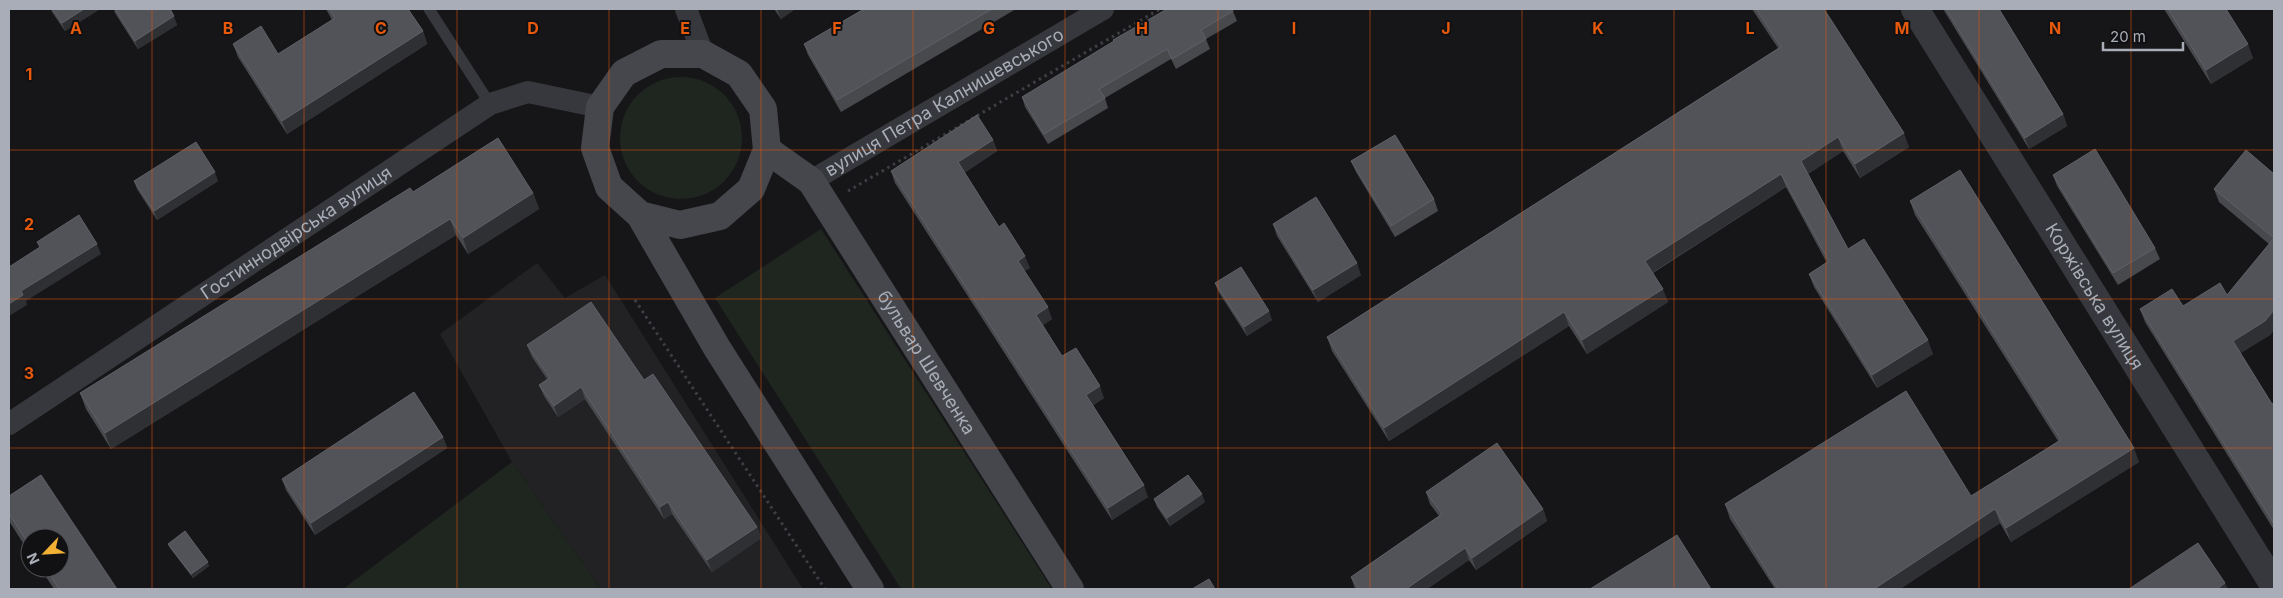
<svg xmlns="http://www.w3.org/2000/svg" width="2283" height="598" font-family="Inter,sans-serif">
  <rect width="100%" height="100%" fill="#161618"/>
  <path fill="#222225" d="M537,263L565,298L605,275L803,589H601L512,462L440,334Z"/>
  <g fill="#1e261f">
    <circle cx="681" cy="138" r="61"/>
    <path d="M821,229L1052,589H901L715,298Z"/>
    <path d="M512,462L601,589H343Z"/>
  </g>
  <g fill="none" stroke-linecap="round" stroke-linejoin="round">
    <g stroke="#3d3f44" stroke-width="3" stroke-dasharray="2.5 4" stroke-linecap="butt">
      <path d="M848,191L1160,9"/>
      <path d="M635,300L825,589"/>
    </g>
    <path stroke="#37383d" stroke-width="11" d="M429,9L490,104"/>
    <g stroke="#37383d" stroke-width="22">
      <path d="M686,9L703,54"/>
      <path id="s1" d="M811,181L1103,9"/>
      <path id="s2" d="M9,424L490,104L528,92L600,107"/>
    </g>
    <path stroke="#37383d" stroke-width="28" id="s3" d="M1915,9L2274,585"/>
    <g stroke="#45474d" stroke-width="28">
      <path id="s4" d="M767,150L811,181L1070,589"/>
      <path d="M640,215L680,225L720,216L751,189L767,150L763,109L739,74L703,54H661L624,73L600,107L595,148L609,187L640,215L717,348L870,589"/>
    </g>
  </g>
  <g fill="#47494d">
    <path d="M51,9H100L65,31L52,12Z"/>
    <path d="M114,9H170L177,25L138,49L115,13Z"/>
    <path d="M326,9H408L423,31L427,44L287,134L238,57L233,44L278,54L332,20Z"/>
    <path d="M774,9H795L781,19Z"/>
    <path d="M864,9H1016L841,112L808,55L804,44Z"/>
    <path d="M1752,9H1824L1909,147L1860,178L1843,151L1808,174L1848,249L1933,354L1877,388L1814,287L1809,274L1827,263L1786,187L1653,273L1668,302L1587,354L1569,326L1389,441L1332,351L1327,337L1778,48Z"/>
    <path d="M1943,9H1999L2063,114L2067,126L2029,149Z"/>
    <path d="M2164,9H2226L2253,58L2211,84Z"/>
    <path d="M1233,11L1237,21L1206,39L1210,49L1176,69L1171,59L1105,98L1108,108L1048,144L1025,107L1022,97Z"/>
    <path d="M993,140L997,151L964,173L999,227L1030,268L1024,271L1052,319L1043,325L1062,356L1104,398L1093,405L1148,497L1112,520L895,183L891,171Z"/>
    <path d="M1351,161L1434,199L1438,211L1395,237L1356,172Z"/>
    <path d="M2274,174V329L2270,335L2240,353L2272,404L2274,403V530L2145,322L2140,309L2183,306L2227,295L2269,244L2219,202L2214,189Z"/>
    <path d="M2053,175L2155,248L2160,259L2118,285L2057,186Z"/>
    <path d="M134,181H218L157,220L137,189Z"/>
    <path d="M413,192L533,193L539,209L468,254L456,235L111,449L86,409L80,393Z"/>
    <path d="M1910,201L2139,462L2011,542L2000,523L1900,589H1775L1730,519L1725,504L1971,496L2058,441L1915,215Z"/>
    <path d="M1273,224L1361,275L1318,302L1277,236Z"/>
    <path d="M1215,283L1272,320L1247,336L1218,291Z"/>
    <path d="M527,345L644,380L757,527L761,538L712,572L672,514L664,519L585,399L558,417L544,396L539,385L547,379L532,357Z"/>
    <path d="M443,437L447,448L315,535L286,490L282,479Z"/>
    <path d="M1426,492L1543,509L1547,521L1476,570L1469,560L1427,589H1355L1351,577L1439,516L1430,504Z"/>
    <path d="M9,496L117,589H54L40,568H60L30,538V554L9,521Z"/>
    <path d="M1154,499L1205,502L1170,526L1157,507Z"/>
    <path d="M168,544L209,566L193,578L170,548Z"/>
  </g>
  <g fill="#2f3033">
    <path d="M84,9H100L65,31L62,23Z"/>
    <path d="M777,9H795L781,19Z"/>
    <path d="M174,16L177,25L138,49L135,41Z"/>
    <path d="M423,31L427,44L287,134L282,121Z"/>
    <path d="M2248,44L2253,58L2211,84L2206,70Z"/>
    <path d="M2063,114L2067,126L2029,149L2025,138Z"/>
    <path d="M1904,133L1909,147L1860,178L1855,164Z"/>
    <path d="M1838,137L1843,151L1806,175L1801,161Z"/>
    <path d="M993,140L997,151L962,174L958,162Z"/>
    <path d="M215,172L218,181L157,220L154,211Z"/>
    <path d="M1781,174L1786,187L1650,274L1645,261Z"/>
    <path d="M533,193L539,209L468,254L463,238Z"/>
    <path d="M450,219L456,235L111,449L105,433Z"/>
    <path d="M97,244L101,254L26,301L27,305L9,316V304L21,291Z"/>
    <path d="M1025,256L1030,268L1022,273L1018,261Z"/>
    <path d="M1357,263L1361,275L1318,302L1313,290Z"/>
    <path d="M1663,289L1668,302L1587,354L1582,340Z"/>
    <path d="M1048,307L1052,319L1041,326L1036,315Z"/>
    <path d="M2274,310V329L2270,335L2238,355L2233,341Z"/>
    <path d="M1269,311L1272,320L1247,336L1244,327Z"/>
    <path d="M1564,312L1569,326L1389,441L1384,428Z"/>
    <path d="M1928,340L1933,354L1877,388L1872,375Z"/>
    <path d="M1100,386L1104,398L1091,407L1086,395Z"/>
    <path d="M581,387L585,399L558,417L554,406Z"/>
    <path d="M443,437L447,448L315,535L311,523Z"/>
    <path d="M2134,448L2139,462L2011,542L2006,528Z"/>
    <path d="M1144,485L1148,497L1112,520L1108,508Z"/>
    <path d="M1202,494L1205,502L1170,526L1167,518Z"/>
    <path d="M668,502L672,514L664,519L660,507Z"/>
    <path d="M1543,509L1547,521L1476,570L1472,558Z"/>
    <path d="M1995,509L2000,523L1900,589H1874Z"/>
    <path d="M757,527L761,538L712,572L707,560Z"/>
    <path d="M1465,548L1469,560L1427,589H1406Z"/>
    <path d="M208,562L209,566L193,578L191,574Z"/>
    <path d="M2225,583L2228,589H2217Z"/>
  </g>
  <g fill="#525359" stroke="#5f6168">
    <path d="M52,9H84L62,23Z"/>
    <path d="M115,9H170L174,16L135,41Z"/>
    <path d="M329,9H408L423,31L282,121L233,44L261,26L278,54L335,18Z"/>
    <path d="M864,9H992L837,100L804,44Z"/>
    <path d="M1167,9H1232L1233,11L1201,30L1206,39L1172,59L1167,49L1099,89L1105,98L1044,134L1022,97L1114,41L1113,40Z"/>
    <path d="M1756,9H1824L1904,133L1855,164L1838,137L1801,161L1848,249L1864,239L1928,340L1872,375L1809,274L1829,261L1781,174L1645,261L1663,289L1582,340L1564,312L1384,428L1327,337L1781,47Z"/>
    <path d="M1946,9H1999L2063,114L2025,138Z"/>
    <path d="M2168,9H2226L2248,44L2206,70Z"/>
    <path d="M977,115L993,140L958,162L999,227L1004,223L1025,256L1018,261L1048,307L1036,315L1062,356L1076,348L1100,386L1086,395L1144,485L1108,508L891,171Z"/>
    <path d="M1395,135L1434,199L1391,226L1351,161Z"/>
    <path d="M498,138L533,193L463,238L450,219L105,433L80,393L410,188L413,192Z"/>
    <path d="M196,142L215,172L154,211L134,181Z"/>
    <path d="M2095,149L2155,248L2113,273L2053,175Z"/>
    <path d="M2246,150L2274,174V310L2265,321L2233,341L2272,404L2274,403V524L2140,309L2172,289L2183,306L2220,283L2227,295L2274,238L2214,189Z"/>
    <path d="M1960,170L2134,448L2006,528L1995,509L1874,589H1778L1725,504L1906,391L1971,496L2061,440L1910,201Z"/>
    <path d="M1316,197L1357,263L1313,290L1273,224Z"/>
    <path d="M79,215L97,244L21,291L23,295L9,304V267L40,247L37,242Z"/>
    <path d="M1241,267L1269,311L1244,327L1215,283Z"/>
    <path d="M591,302L644,380L653,374L757,527L707,560L668,502L660,507L581,387L554,406L539,385L550,378L527,345Z"/>
    <path d="M414,392L443,437L311,523L282,479Z"/>
    <path d="M1497,443L1543,509L1472,558L1465,548L1406,589H1359L1351,577L1442,514L1426,492Z"/>
    <path d="M41,475L117,589H59L45,568H60V538H30V546L9,514V496Z"/>
    <path d="M1188,475L1202,494L1167,518L1154,499Z"/>
    <path d="M185,531L208,562L191,574L168,544Z"/>
    <path d="M1677,535L1711,589H1590Z"/>
    <path d="M2198,543L2225,583L2217,589H2129Z"/>
    <path d="M1209,579L1215,589H1192Z"/>
  </g>
  <path fill="none" stroke="#e8590c" stroke-width="1" stroke-opacity="0.55" d="M152,9V589M304,9V589M457,9V589M609,9V589M761,9V589M913,9V589M1065,9V589M1218,9V589M1370,9V589M1522,9V589M1674,9V589M1826,9V589M1979,9V589M2131,9V589M9,150H2274M9,299H2274M9,448H2274"/>
  <g text-anchor="middle" stroke-width="4" stroke-linejoin="round" paint-order="stroke">
    <g font-size="18" fill="#a8adb8" stroke="#111113">
      <text dy="6" stroke="none"><textPath href="#s1" startOffset="155">вулиця Петра Калнишевського</textPath></text>
      <text dy="6" stroke="none"><textPath href="#s2" startOffset="345">Гостиннодвірська вулиця</textPath></text>
      <text dy="6" stroke="none"><textPath href="#s3" startOffset="339">Коржівська вулиця</textPath></text>
      <text dy="6" stroke="none"><textPath href="#s4" startOffset="269">бульвар Шевченка</textPath></text>
    </g>
  </g>
  <g font-size="16" text-anchor="middle" font-weight="bold" fill="#e8590c" stroke="#111113" stroke-width="4" stroke-linejoin="round" paint-order="stroke">
    <text x="76" y="34">A</text>
    <text x="228" y="34">B</text>
    <text x="381" y="34">C</text>
    <text x="533" y="34">D</text>
    <text x="685" y="34">E</text>
    <text x="837" y="34">F</text>
    <text x="989" y="34">G</text>
    <text x="1142" y="34">H</text>
    <text x="1294" y="34">I</text>
    <text x="1446" y="34">J</text>
    <text x="1598" y="34">K</text>
    <text x="1750" y="34">L</text>
    <text x="1902" y="34">M</text>
    <text x="2055" y="34">N</text>
    <text x="29" y="80">1</text>
    <text x="29" y="230">2</text>
    <text x="29" y="379">3</text>
  </g>
  <rect width="2283" height="598" fill="none" stroke="#a8adb8" stroke-width="20"/>
  <g transform="translate(45 553) rotate(245)"><circle r="24" fill="#111113" stroke="#4d4f55"/>
  <path d="M0-4L9 19L0 12L-9 19Z" fill="#f2b134"/>
  <text y="-8" font-size="14" font-weight="bold" text-anchor="middle" fill="#a8adb8">N</text>
  </g>
  <path d="M2103 42v8h80v-8" fill="none" stroke="#a8adb8" stroke-width="2.5"/>
  <text x="2110" y="42" font-size="15" fill="#a8adb8" stroke="#111113" stroke-width="4" paint-order="stroke">20 m</text>
</svg>
